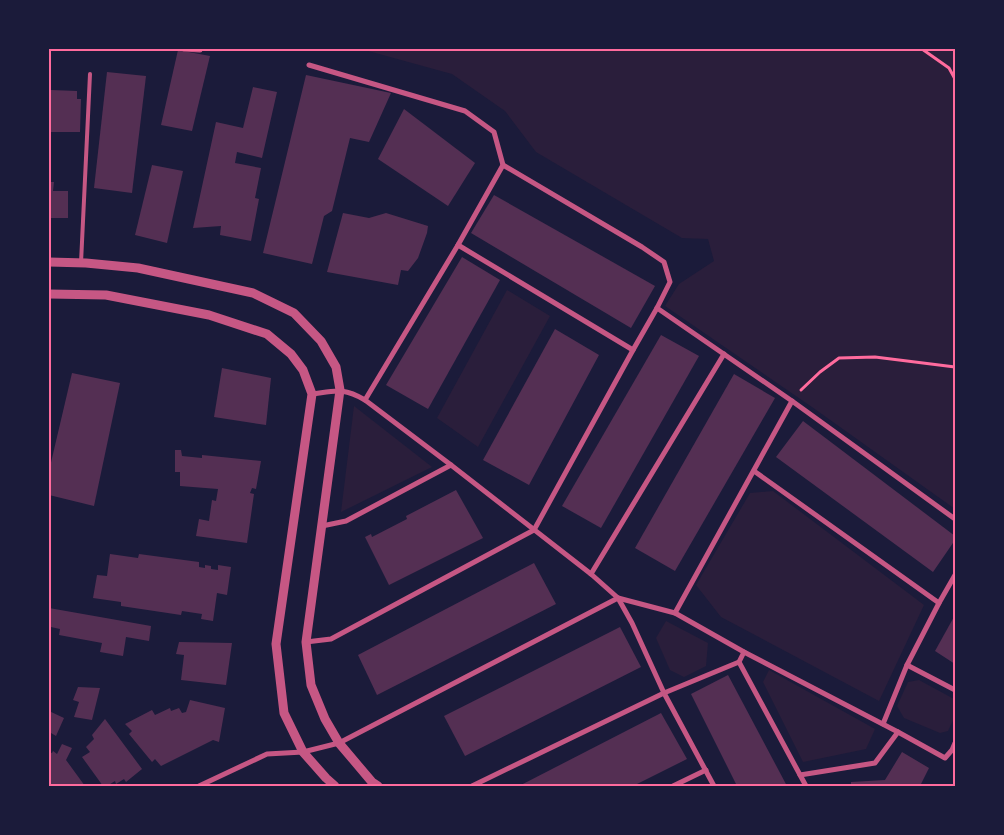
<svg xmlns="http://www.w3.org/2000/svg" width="1004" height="835" font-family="Helvetica,sans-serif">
  <rect width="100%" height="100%" fill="#1b1b3a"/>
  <g fill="#2a1e3b">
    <path d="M361,49H955V509L812,407L665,306L679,284L714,261L708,239L682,238L536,152L505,111L452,74Z"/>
    <path d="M507,290L550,316L478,447L437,418Z"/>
    <path d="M354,406L432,467L341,512Z"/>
    <path d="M773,491L924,605L879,701L721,617L696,585L750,493Z"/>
    <path d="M666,621L708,643L706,666L684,677L670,670L656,638Z"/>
    <path d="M769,670L875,729L866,749L803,762L763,682Z"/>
    <path d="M919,680L954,699L955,701V716L948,731L940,733L904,718L897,706L908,682Z"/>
  </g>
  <g fill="#542f53">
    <path d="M178,50L210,56L192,131L161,125Z"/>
    <path d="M107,72L146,76L132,193L94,188Z"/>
    <path d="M306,75L391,93L369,142L350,138L332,211L324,216L312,264L263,253Z"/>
    <path d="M253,87L277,92L262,158L237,152L235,163L261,168L255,198L259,199L251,241L220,235L221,226L193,228L216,122L243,128Z"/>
    <path d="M49,88L51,90L77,91V99H81L80,132H49Z"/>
    <path d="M404,109L475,163L448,206L378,159Z"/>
    <path d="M152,165L183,171L167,243L135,235Z"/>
    <path d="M49,182H54L53,191H68V218H49Z"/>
    <path d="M494,195L655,286L631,328L471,233Z"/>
    <path d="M343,213L369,218L386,213L428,226L427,233L418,258L408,271L401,270L398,285L327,272Z"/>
    <path d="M462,257L500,280L428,409L386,385Z"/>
    <path d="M555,329L599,355L529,485L483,460Z"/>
    <path d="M661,335L699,356L601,528L562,506Z"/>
    <path d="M222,368L271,378L266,425L214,417Z"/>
    <path d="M72,373L120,383L94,506L49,495V471Z"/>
    <path d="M734,374L775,398L675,571L635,548Z"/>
    <path d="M803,421L955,536V540L933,572L776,457Z"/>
    <path d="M175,450H181L182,456L202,458V455L261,461L256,489L252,488L250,493L254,494L247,543L196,536L199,519L209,521L212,500L216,501L218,489L180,486V472H175Z"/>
    <path d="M456,490L483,538L389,585L365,537L371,534L372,537L407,519L406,516Z"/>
    <path d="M110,554L138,558L139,554L199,562V567L205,568V565L211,566V569L218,570V565L231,567L227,595L217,593L213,621L201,619L202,614L182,611L181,615L121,606V602L93,598L97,575L107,576Z"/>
    <path d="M534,563L556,604L377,695L358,655Z"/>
    <path d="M49,608L151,626L149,641L126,637L123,656L100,652L102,643L59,635L60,629L51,627L50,633L49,632Z"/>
    <path d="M955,615V664L935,651Z"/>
    <path d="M620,627L641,667L465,756L444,716Z"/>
    <path d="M179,642L232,643L226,685L181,680L184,655L176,654Z"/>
    <path d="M728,675L787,786H737L691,694Z"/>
    <path d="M78,687L100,688L92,720L74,717L79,702L73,700Z"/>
    <path d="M190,700L225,708L219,742L213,740L161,766L155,759L152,762L129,734L132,731L125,724L152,710L155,715L170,708L171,711L179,708L182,713L186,712Z"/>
    <path d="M49,711L64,718L56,736L51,733L49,738Z"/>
    <path d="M661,713L687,759L633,786H519Z"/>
    <path d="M105,719L142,769L126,782L124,779L116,784L115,781L107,786H103L82,757L90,752L86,747L94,739L92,735Z"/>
    <path d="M62,744L72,748L66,760L85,786H49V752L52,753L53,751L57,754Z"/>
    <path d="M902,752L929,768L920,786H851V782L885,780Z"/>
  </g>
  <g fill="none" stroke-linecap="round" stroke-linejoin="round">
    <g stroke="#ff6b9d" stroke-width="3">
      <path d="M922,49L949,68L955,79"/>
      <path d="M801,390L820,372L839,358L875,357L955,367"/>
    </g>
    <path stroke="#c65784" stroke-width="4" d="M81,263L90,74"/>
    <g stroke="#c65784" stroke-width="5">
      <path d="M184,49L200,50"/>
      <path d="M458,245L633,350"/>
      <path d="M657,308L792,401L955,519"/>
      <path d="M312,394C335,391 343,387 365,400L451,465L591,574L618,598L675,613L744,652L898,732L945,758L952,750L955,743"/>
      <path d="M365,400L458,245L503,165"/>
      <path d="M754,471L939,603"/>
      <path d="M322,526L346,521L451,465"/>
      <path d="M591,574L724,354"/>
      <path d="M618,598L632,623L664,693L714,786"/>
      <path d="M675,613L792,401"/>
      <path d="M306,642L331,639L534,530L633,350L657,308L670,282L664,262L642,247L503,165L494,132L465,111L309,65"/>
      <path d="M744,652L739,662L806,786"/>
      <path d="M907,665L955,690"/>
      <path d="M883,724L907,665L939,603L955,575"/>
      <path d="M800,775L875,763L898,732"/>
      <path d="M199,786L267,754L303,752L339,743L618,598"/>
      <path d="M472,786L664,693L739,662"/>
      <path d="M673,786L706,770"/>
    </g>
    <g stroke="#c65784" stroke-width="9">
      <path d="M49,262L86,263L138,268L253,293L294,313L321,341L336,367L340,390L306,642L311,685L325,719L339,743L372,782L378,786"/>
      <path d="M49,294L106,295L209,315L267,334L291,354L303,370L312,394L276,644L284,713L303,752L326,778L335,786"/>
    </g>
  </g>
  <rect width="1004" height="835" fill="none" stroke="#1b1b3a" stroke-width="100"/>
  <rect x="50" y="50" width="904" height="735" fill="none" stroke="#ff6b9d" stroke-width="2"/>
</svg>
